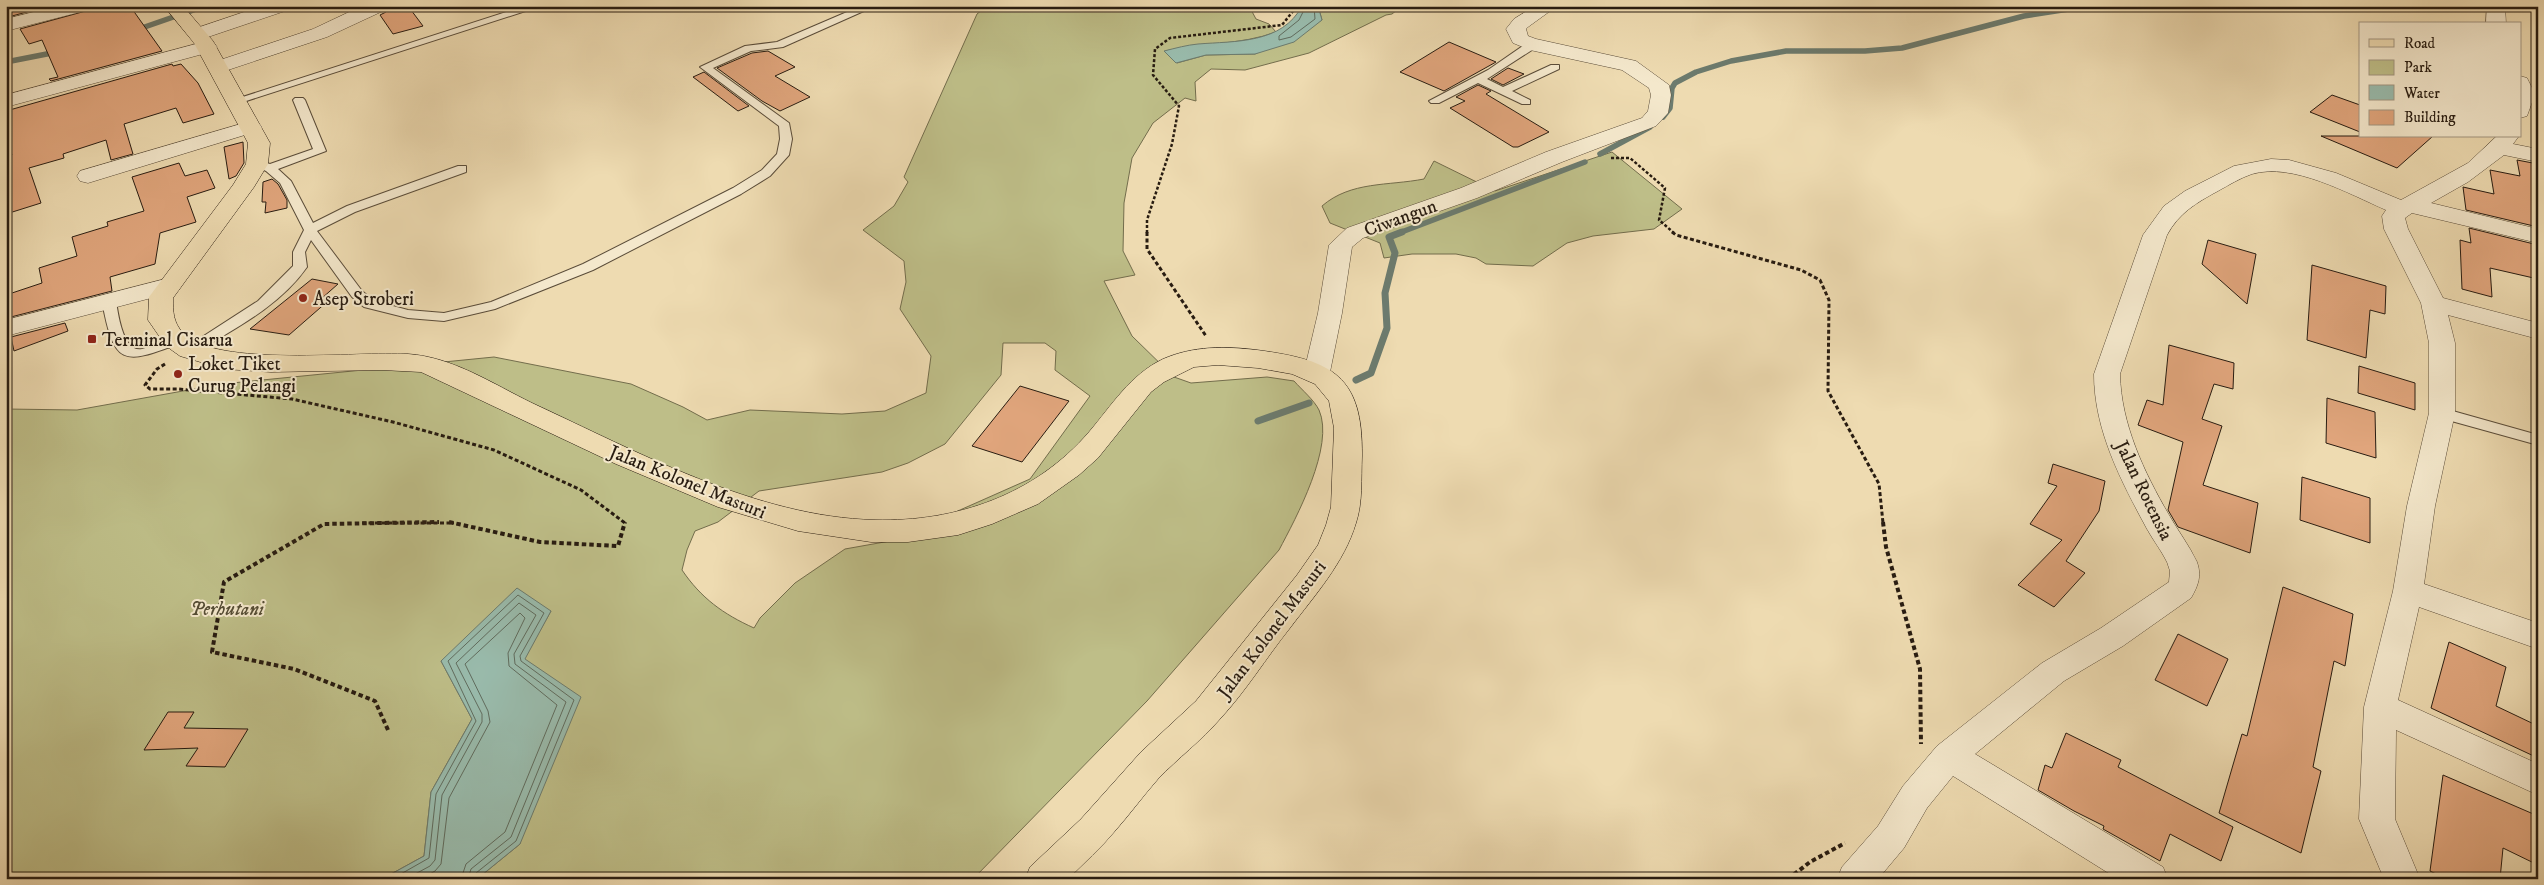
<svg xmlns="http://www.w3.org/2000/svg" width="2544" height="885" font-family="'IM FELL DW Pica',serif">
  <rect width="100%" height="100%" fill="#eedbb1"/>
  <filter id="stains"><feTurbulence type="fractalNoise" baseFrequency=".004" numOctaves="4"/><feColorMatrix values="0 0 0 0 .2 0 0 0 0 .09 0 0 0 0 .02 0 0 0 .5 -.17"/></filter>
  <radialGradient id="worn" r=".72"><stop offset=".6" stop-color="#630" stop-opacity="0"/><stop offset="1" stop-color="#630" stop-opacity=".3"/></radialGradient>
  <g fill="#bebe88" stroke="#736d4c" fill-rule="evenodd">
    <path d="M987,6H1249L1256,19L1269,24L1276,32C1241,45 1201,43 1165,51L1177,63L1206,55L1255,54L1322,20L1318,6H1402L1392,14L1386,15L1309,53L1245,70L1211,69L1195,82L1196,101L1185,98L1153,123L1132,158L1124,203L1123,251L1135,275L1104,281L1132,336L1174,377L1191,383L1267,377L1294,381C1302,390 1314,400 1319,410C1335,446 1296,518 1279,550L1147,701L973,879H477L520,844L524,659L551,611L441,661L472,719L431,792L424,856L382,879H6V409L77,410L222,384L494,357L631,384L683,407L707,420L750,410L842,414L885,411L926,393L931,356L900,309L906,282L904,261L863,230L894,206L908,182L904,177L977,14ZM1003,343H1045L1056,351L1055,370L1090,396L1030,479L890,541L845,549L795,583L760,618L754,628C723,614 701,598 682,570L687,550L695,531L718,522L759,491L882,472L908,463L945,444L1001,375Z"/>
    <path d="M1612,152L1682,209L1654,229L1593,236L1567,243L1533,266L1486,264L1476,258L1456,254H1412L1384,258L1380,243L1330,223L1322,206C1351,181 1388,186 1424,179L1434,161L1495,191Z"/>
  </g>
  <g fill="#99bbac" stroke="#6c7b6e">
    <path d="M1302,6H1318L1322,20L1294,42L1255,54L1206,55L1176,63L1164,51C1176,48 1187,45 1198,44C1235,41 1282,44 1302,6Z"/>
    <path d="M517,588L551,611L525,659L581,697L520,844L477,879H382L424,856L431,792L472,719L441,661Z"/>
  </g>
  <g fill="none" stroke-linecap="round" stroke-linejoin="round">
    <g stroke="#606c5e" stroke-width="1">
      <path d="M1306,6L1299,20L1279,36V40L1291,37L1315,19L1314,6"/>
      <path d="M392,879L429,858L436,794L476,721L448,661L518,595L544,613L520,656L521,661L574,700L516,841L476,873L474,879"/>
      <path d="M406,879L430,866L435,860L442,795L482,722V714L456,663L519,603L536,615L514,654L515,664L566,702L511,837L471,869L468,879"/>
      <path d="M421,879L435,871L441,864L449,798L490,722L488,711L465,664L520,613L525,618L508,653L509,666L557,705L505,832L466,864L461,879"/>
    </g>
    <g stroke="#6c7b6e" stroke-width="5.5">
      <path d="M136,30L205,6"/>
      <path d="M6,62L57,52"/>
      <path d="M1663,117L1670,108L1672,88L1675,83L1696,72L1731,61L1786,51H1865L1902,48L2024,16L2088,6"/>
      <path d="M1600,154L1650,127"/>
      <path d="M1399,233L1585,162"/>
    </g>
    <g stroke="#6c7b6e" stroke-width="7">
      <path d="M1356,380L1371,373L1387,328L1385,293L1395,253L1389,237L1402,232"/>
      <path d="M1258,421L1309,403"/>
    </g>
  </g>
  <g fill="#e0a57c" stroke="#281c11">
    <path d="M31,6H49L12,16L10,12Z"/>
    <path d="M104,6H130L162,51L51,81L49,79L58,77L42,40L29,44L20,29Z"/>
    <path d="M389,6H408L423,26L393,34L380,15L386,12Z"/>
    <path d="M1449,42L1496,62L1444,91L1400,72Z"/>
    <path d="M768,51L795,67L775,76L810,97L780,111L762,101L717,68L752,53Z"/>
    <path d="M172,64L173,66L181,64L198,83L214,114L183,123L176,108L124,124L133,154L111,160L106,140L63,154L64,158L29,168L41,203L6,214V156L12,155L6,136V111Z"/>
    <path d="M1508,68L1524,74L1503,85L1491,79Z"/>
    <path d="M704,72L749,106L738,111L693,77Z"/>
    <path d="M1478,85L1491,91L1486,94L1549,132L1518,147H1513L1450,108L1465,101L1456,97Z"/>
    <path d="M2332,95L2360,105V132L2310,112Z"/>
    <path d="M2321,136H2433L2397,168Z"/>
    <path d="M243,142L244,163L236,176L229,179L224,147Z"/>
    <path d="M2517,160L2538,164V227L2466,210L2463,187L2494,194L2490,170L2520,176Z"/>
    <path d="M179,163L185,176L207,170L215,188L187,197L196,222L160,233L155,264L110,277L112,291L7,318L6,295L42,283L39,268L77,256L72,237L108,226L107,222L144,211L132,177Z"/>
    <path d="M272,179L278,184L287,200V208L265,213L266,202H262L263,182Z"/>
    <path d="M2469,228L2538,245V279L2490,268L2492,297L2462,289L2460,240L2471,243Z"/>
    <path d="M2208,240L2256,254L2247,304L2202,264Z"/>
    <path d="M2312,265L2386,286L2385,314L2370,310L2366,358L2307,340Z"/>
    <path d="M312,279L338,284L321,299L328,301L289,335L250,329Z"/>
    <path d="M65,323L68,331L14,351L11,337Z"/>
    <path d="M2169,345L2234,363L2233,389L2214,384L2202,419L2222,426L2203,485L2258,503L2250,553L2178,527L2168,510L2183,442L2138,425L2147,400L2163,405Z"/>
    <path d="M2359,366L2415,383V410L2358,393Z"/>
    <path d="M1020,386L1069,401L1022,462L972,446Z"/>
    <path d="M2327,398L2375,412L2376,458L2326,443Z"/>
    <path d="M2053,464L2105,481L2099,511L2066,561L2085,573L2054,607L2018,585L2062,540L2030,524L2057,486L2048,483Z"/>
    <path d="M2302,477L2370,498V543L2300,520Z"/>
    <path d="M2283,587L2353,614L2345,666L2334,661L2313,767L2321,771L2301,853L2219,813L2242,734L2247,736Z"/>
    <path d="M2178,634L2228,659L2207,706L2155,680Z"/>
    <path d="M2449,642L2506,667L2496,706L2538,726V758L2431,708Z"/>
    <path d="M168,712H194L184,728L248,729L225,767L186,766L198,748L144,750Z"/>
    <path d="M2066,733L2121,760L2118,767L2233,827L2221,861L2170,834L2160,861L2103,829L2104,826L2074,811L2038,790L2045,765L2052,768Z"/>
    <path d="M2443,775L2538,816V865L2503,848L2500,879H2446L2430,871Z"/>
  </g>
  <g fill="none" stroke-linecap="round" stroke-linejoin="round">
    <defs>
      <g id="lane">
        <path d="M525,6H541L240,103H232L230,101Z"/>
        <path d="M861,6H875L783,47L751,51L713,68L789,123L792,139L789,155L770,176L741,194L593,270L495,309L444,321L408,318L364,307L352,297L311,240L305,252L307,267C279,307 234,329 194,353L189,355L182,350L258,301L293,266V252L304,230L280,183L266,171L251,164L257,160L270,164L313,149L293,100L295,98H303L305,100L326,151L278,169L291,181L313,223L347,206L458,166H466V172L355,212L317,231L362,291L374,301L408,310L444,313L491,302L583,264L733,188L762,170L777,154L780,139L779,126L700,67L745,46L777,42Z"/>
        <path d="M1530,41L1535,44L1532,50L1487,79L1503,87L1551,65H1559V69L1512,91L1530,100V104H1522L1478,83L1439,103H1431L1429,101L1488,70Z"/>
        <path d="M109,297L116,301C118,314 123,353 142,349C153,346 163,339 175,335L182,340L180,343C122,366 114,365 102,301Z"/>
        <path d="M2442,408L2538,435V445L2437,417L2435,413Z"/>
      </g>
      <g id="street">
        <path d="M58,6H90L88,10L6,31V19Z"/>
        <path d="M262,6H290L288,10L205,38H191L188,34L191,30Z"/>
        <path d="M362,6H387L385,10L327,37L225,71H211L208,67L211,63L313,29Z"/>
        <path d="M1535,6H1557L1528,27L1526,29L1528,36L1536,39L1636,61L1669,85L1671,95L1668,113L1656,126L1562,162L1477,198L1363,238L1352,247L1342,313L1330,372L1326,378L1317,381L1308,378L1304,372L1318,313L1329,245L1347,228L1461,188L1546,152L1642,118L1648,111L1651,95L1649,88L1622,70L1530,50L1513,43L1506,29L1514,19Z"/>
        <path d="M2487,6H2505L2506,24H2486Z"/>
        <path d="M207,41L214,43L217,47L214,51L6,107V95Z"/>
        <path d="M2520,76L2527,78L2535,94L2527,116L2520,118Z"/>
        <path d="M251,121L258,123L262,127L258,131L88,183L80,181L77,176L80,171Z"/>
        <path d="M2497,136H2519L2513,144L2538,149V162L2504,155L2468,182L2431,203L2538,229V243L2412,213L2405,218L2408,229L2443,298L2538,323V339L2448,315L2455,343V413L2435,506L2424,584L2538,623V649L2419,607L2398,700L2538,764V795L2396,730L2395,819L2420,879H2384L2359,819L2364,707L2393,591L2407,506L2429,413V343L2421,303L2384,229L2382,216L2386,210C2349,194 2293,162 2252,174C2240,178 2229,185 2218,191C2196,203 2179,213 2167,235L2120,374C2121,424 2144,472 2169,515C2178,531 2189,545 2197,562C2202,576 2198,586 2191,598L2123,646L2064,681L1975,754L2163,867L2168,879H2118L1953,776L1927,808L1904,848L1878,879H1837L1842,867L1878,826L1903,786L1937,746L2042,663L2101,628L2169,582L2170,571L2167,562C2161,550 2153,540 2147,529C2121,481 2094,430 2094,374L2143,235L2164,206L2185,191L2234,166L2271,159L2289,160L2336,173L2401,200L2468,163Z"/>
        <path d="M169,278L178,281L181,286L178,291L6,336V320Z"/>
      </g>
      <path id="primary" d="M164,6H183L213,41L270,143L268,164L254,187L173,298C173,312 173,322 183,333C216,368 358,351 408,354C453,357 493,384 532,403C638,452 756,517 875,520C956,522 1035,495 1089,432C1112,405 1130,375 1163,359C1193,346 1225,346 1257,350C1333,360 1363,376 1362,456C1361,479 1363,502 1356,523C1344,563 1315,595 1290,628C1266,658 1246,691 1220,719C1201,741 1178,758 1158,779C1143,796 1130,814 1115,831C1101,848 1084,863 1068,879H1025L1030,867L1081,819L1141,752L1196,701L1297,575L1318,545L1326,525L1331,507L1334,428L1329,401L1315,384L1292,374L1258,368L1218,365L1194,367L1164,382L1151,392L1098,458L1079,475L1038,504L992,524L958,535L908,542H871L798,531L718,507L616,464L421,372L382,370L271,372L224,369L180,356L166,346L148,320L149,297L233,185L246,164L248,143L194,43Z"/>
    </defs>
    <use href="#lane" stroke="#5a4c39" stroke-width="2"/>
    <use href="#street" stroke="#5a4c39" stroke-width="1"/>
    <use href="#primary" stroke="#281c11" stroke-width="1"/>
    <g stroke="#281c11" stroke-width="2.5" stroke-dasharray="3 2" stroke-linecap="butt">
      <path d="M1611,158H1630L1665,188L1659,220L1674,233"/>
      <path d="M1147,233V220L1172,144L1179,106L1153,75L1155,49L1170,38L1282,25L1297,6"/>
    </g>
    <g stroke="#281c11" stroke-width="3" stroke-dasharray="4 2.5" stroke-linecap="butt">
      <path d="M1147,232V249L1206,336"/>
      <path d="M1672,232L1676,235L1801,270L1820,280L1829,300L1828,391L1879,484L1883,523"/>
      <path d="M165,364L157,369L145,385L150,389H178L292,399L393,422L494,450L581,490L625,523"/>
      <path d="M362,523H454"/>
    </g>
    <g stroke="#281c11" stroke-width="4" stroke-dasharray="4.5 3" stroke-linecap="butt">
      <path d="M449,522L540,542L618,546L625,522"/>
      <path d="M1883,522L1886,547L1920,669L1921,744"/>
      <path d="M388,730L375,701L294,669L212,652L224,582L324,524L439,522"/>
      <path d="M1788,879L1810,862L1845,843"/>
    </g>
    <use href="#lane" fill="#f4e8cc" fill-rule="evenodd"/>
    <use href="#street" fill="#f4e8cc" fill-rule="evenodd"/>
    <use href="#primary" fill="#eedbb1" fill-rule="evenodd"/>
  </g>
  <g fill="#8f2418" stroke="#f4e8cc" stroke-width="2">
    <circle cx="303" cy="298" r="5"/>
    <rect x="87" y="334" width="10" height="10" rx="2.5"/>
    <circle cx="178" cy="374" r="5"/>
  </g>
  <g text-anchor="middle" stroke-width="4" stroke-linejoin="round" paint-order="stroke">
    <g font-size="19" fill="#281c11" stroke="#f4e8cc">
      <text transform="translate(1400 217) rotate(-20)" y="7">Ciwangun</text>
      <text transform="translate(688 481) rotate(22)" y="7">Jalan Kolonel Masturi</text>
      <text transform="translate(2145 490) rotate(64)" y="7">Jalan Rotensia</text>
      <text transform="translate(1271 629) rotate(-53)" y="7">Jalan Kolonel Masturi</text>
    </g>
    <g font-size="19" fill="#281c11" stroke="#f4e8cc" text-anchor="start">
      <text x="313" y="305">Asep Stroberi</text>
      <text x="102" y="346">Terminal Cisarua</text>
      <text x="188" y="370">Loket Tiket<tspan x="188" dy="22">Curug Pelangi</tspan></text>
    </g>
    <g font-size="19" font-style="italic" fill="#554d35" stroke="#f4e8cc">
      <text x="227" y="615">Perhutani</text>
    </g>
  </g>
  <rect width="2544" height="885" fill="none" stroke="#eedbb1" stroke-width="25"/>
  <rect x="8" y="8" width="2529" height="870" fill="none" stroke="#281c11" stroke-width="2.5"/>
  <rect x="12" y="12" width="2519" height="860" fill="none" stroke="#281c11"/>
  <rect x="2359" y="22" width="162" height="115" fill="#f4e8cc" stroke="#a29681"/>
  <rect x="2369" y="39" width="25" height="8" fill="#eedbb1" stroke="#a29681"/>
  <text x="2404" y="48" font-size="15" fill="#281c11">Road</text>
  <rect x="2369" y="60" width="25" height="15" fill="#bebe88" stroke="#a29681"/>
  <text x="2404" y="72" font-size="15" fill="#281c11">Park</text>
  <rect x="2369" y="85" width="25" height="15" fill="#99bbac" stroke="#a29681"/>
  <text x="2404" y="98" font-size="15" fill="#281c11">Water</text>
  <rect x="2369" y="110" width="25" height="15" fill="#e0a57c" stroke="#a29681"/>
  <text x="2404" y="122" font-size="15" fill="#281c11">Building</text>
  <rect width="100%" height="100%" filter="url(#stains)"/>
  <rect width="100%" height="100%" fill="url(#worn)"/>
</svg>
